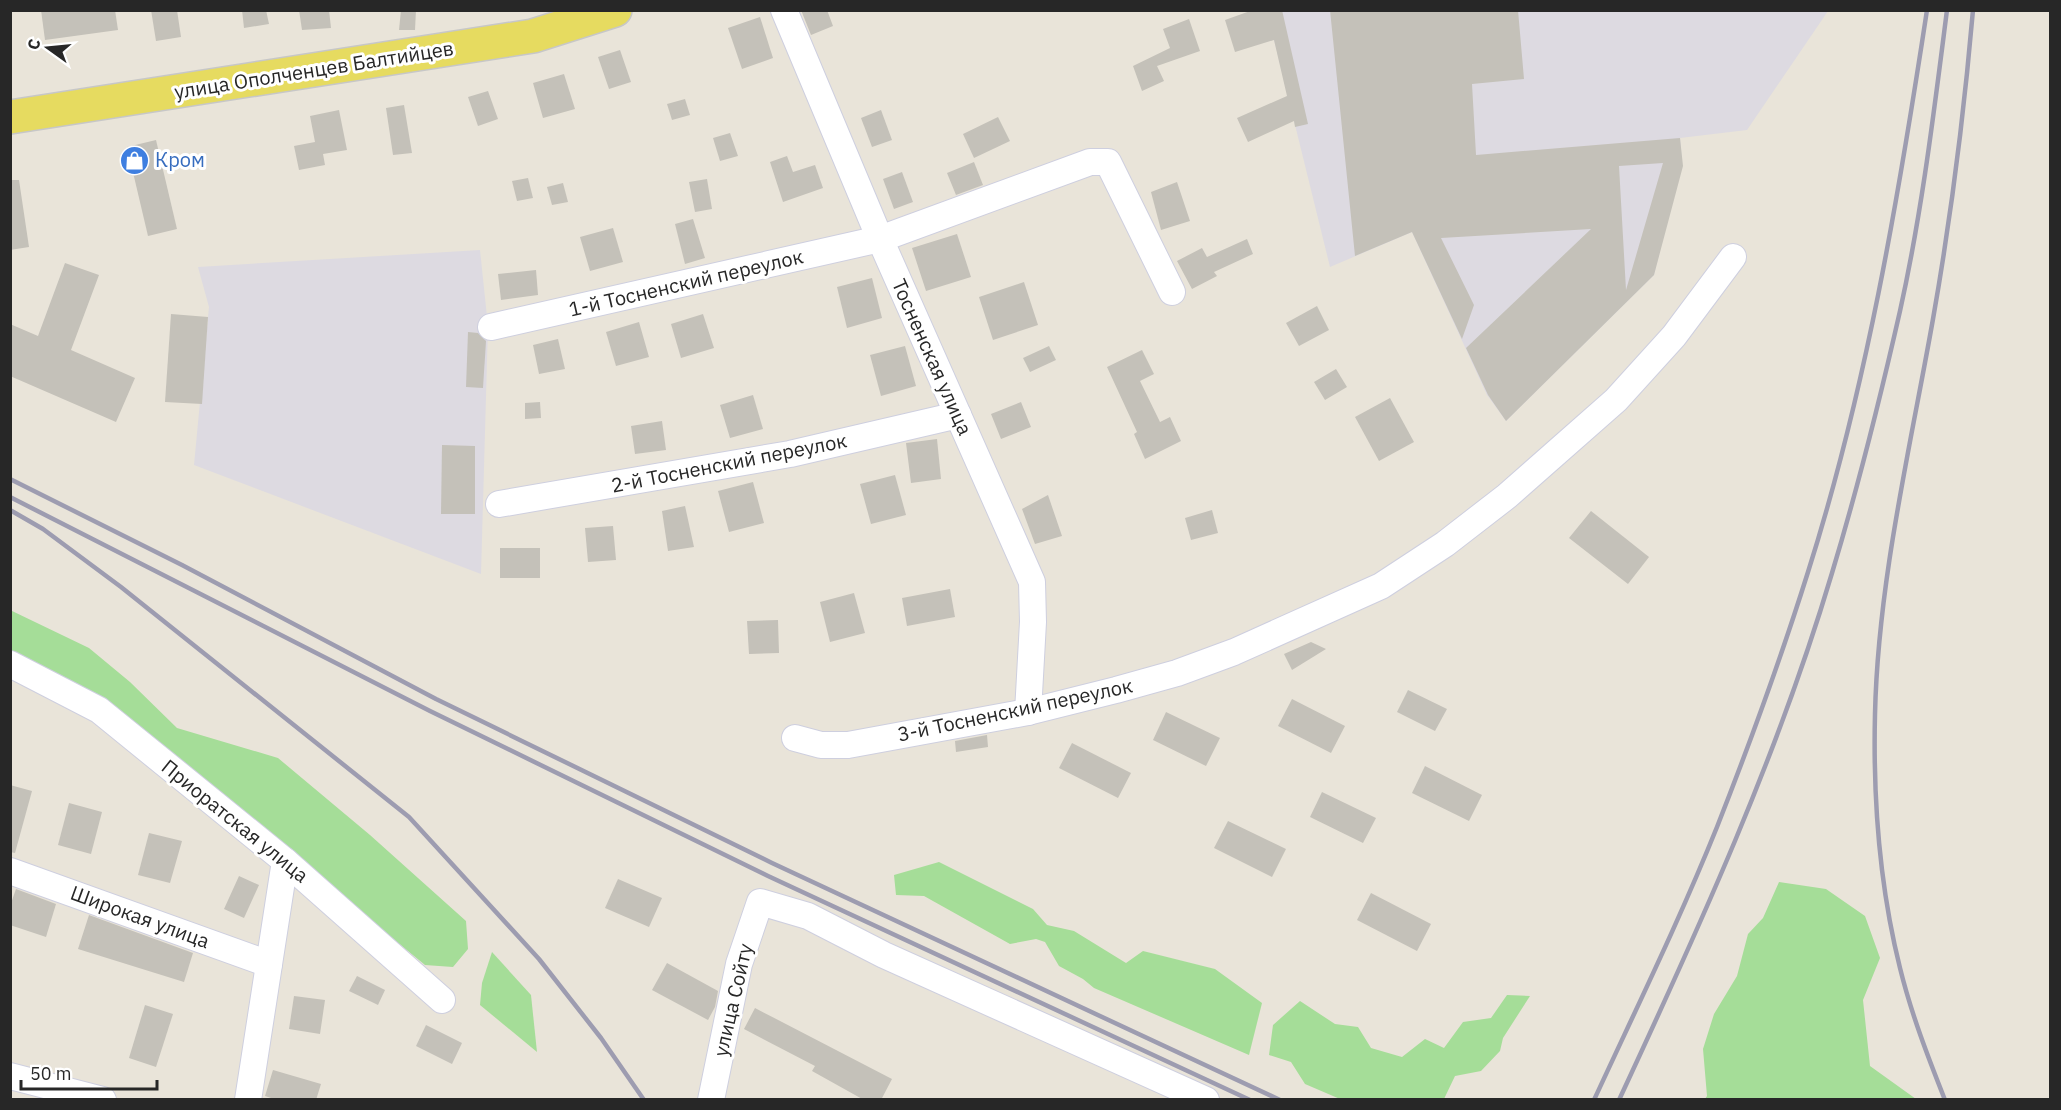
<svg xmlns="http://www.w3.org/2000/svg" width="2061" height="1110" font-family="'IBM Plex Sans',sans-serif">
  <rect width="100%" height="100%" fill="#e9e4d9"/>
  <g fill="#dddae1">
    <path d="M1267,11H1828L1747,130L1680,138L1682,161L1654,275L1506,421L1487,395L1412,232L1330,267Z"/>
    <path d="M480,250L488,326L481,574L194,465L209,307L198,267Z"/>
  </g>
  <g fill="#a5dd98">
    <path d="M10,610L89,648L130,682L177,728L278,758L370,835L466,921L468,949L453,967L425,965L352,905L11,653Z"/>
    <path d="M939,862L1033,909L1047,925L1074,931L1126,963L1143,951L1215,969L1262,1003L1249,1055L1094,988L1083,979L1059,966L1045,942L1036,939L1010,944L924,896L896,895L894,875Z"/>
    <path d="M1779,882L1826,889L1865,916L1880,958L1863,1000L1870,1066L1916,1099H1705L1707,1096L1703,1049L1714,1014L1737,976L1748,934L1763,918Z"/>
    <path d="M492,952L531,995L537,1052L480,1005L482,983Z"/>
    <path d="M1507,995L1530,996L1503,1038L1500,1051L1481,1071L1455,1076L1444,1099H1340L1305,1084L1291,1062L1269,1055L1273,1025L1300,1001L1335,1024L1358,1027L1371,1048L1402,1057L1425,1039L1444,1048L1463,1022L1491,1018Z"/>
  </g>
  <g fill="#c4c1b9" fill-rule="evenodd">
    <path d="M41,10H115L118,30L45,40Z"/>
    <path d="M151,10H177L181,37L156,41Z"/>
    <path d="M242,10H266L269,24L244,28Z"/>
    <path d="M299,10H329L331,28L302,30Z"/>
    <path d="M401,10H416L415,30H399Z"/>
    <path d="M801,10H827L833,26L811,35Z"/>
    <path d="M1253,10H1282L1308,124L1295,127L1294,121L1248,142L1237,118L1287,96L1274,40L1235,52L1225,20Z"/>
    <path d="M1330,10H1518L1524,79L1472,84L1476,155L1680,138L1683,166L1654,275L1506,421L1488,395L1466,348L1591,229L1441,238L1474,305L1462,339L1412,232L1355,256ZM1663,163L1626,290L1619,166Z"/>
    <path d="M760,17L773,58L742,69L728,28Z"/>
    <path d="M1189,19L1200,51L1157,66L1164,81L1142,91L1133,66L1170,48L1163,29Z"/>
    <path d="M620,50L631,82L609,89L598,57Z"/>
    <path d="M564,74L575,109L543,118L533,83Z"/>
    <path d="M488,91L498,119L478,126L468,97Z"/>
    <path d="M685,99L690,115L672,120L667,104Z"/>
    <path d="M404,105L412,153L393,155L386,108Z"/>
    <path d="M339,110L347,150L323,154L325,165L299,170L294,146L315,142L310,116Z"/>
    <path d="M881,110L892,140L872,147L861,118Z"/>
    <path d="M998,117L1010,141L974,158L963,134Z"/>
    <path d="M730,133L738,156L720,161L713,138Z"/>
    <path d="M156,140L177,229L148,236L127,147Z"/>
    <path d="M787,156L793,172L815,165L823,188L783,202L770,162Z"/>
    <path d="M974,162L983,185L956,195L947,173Z"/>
    <path d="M902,172L913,202L894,209L883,179Z"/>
    <path d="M528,178L533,198L517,201L512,181Z"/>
    <path d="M707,179L712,209L695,212L689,182Z"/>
    <path d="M10,180H19L29,247L10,250Z"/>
    <path d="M1177,182L1190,221L1161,230L1151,192Z"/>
    <path d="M563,183L568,202L552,205L547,187Z"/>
    <path d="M693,219L705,258L685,264L675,224Z"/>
    <path d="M613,228L623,262L590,271L580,237Z"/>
    <path d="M957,234L971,277L926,291L912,248Z"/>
    <path d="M1247,239L1253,254L1214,272L1217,276L1192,289L1177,261L1202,248L1207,257Z"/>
    <path d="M65,263L99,275L71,350L135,378L116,422L10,376V324L38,336Z"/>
    <path d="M536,270L538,295L501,300L498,274Z"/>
    <path d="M872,278L882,318L847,328L837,287Z"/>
    <path d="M1024,282L1038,325L993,340L979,297Z"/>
    <path d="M1317,306L1329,330L1299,346L1286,323Z"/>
    <path d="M171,314L208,317L202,404L165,402Z"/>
    <path d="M703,314L714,348L681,358L671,324Z"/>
    <path d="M639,322L649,357L616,366L606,332Z"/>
    <path d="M468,332L478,333L486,341L483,388L466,387Z"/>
    <path d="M558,339L565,369L539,374L533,345Z"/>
    <path d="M905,346L916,386L881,396L870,355Z"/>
    <path d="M1049,346L1056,360L1030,372L1023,358Z"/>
    <path d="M1142,350L1154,374L1140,381L1160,422L1170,417L1181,441L1145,459L1134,434L1137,432L1107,367Z"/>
    <path d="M1336,369L1347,387L1325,400L1314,382Z"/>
    <path d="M753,395L763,429L730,438L720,405Z"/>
    <path d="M1390,398L1414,442L1379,461L1355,417Z"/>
    <path d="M540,402L541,418L525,419V403Z"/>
    <path d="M1021,402L1031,427L1001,439L991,414Z"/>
    <path d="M662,421L666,450L635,454L631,426Z"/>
    <path d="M937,439L941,479L911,483L906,443Z"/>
    <path d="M442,445L475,446V514H441Z"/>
    <path d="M895,475L906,515L871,524L860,484Z"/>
    <path d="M753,482L764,523L729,532L718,491Z"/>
    <path d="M1048,495L1062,536L1035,544L1022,509Z"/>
    <path d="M685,506L694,547L668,551L662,511Z"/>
    <path d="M1212,510L1218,533L1191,540L1185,518Z"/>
    <path d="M1591,511L1649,557L1628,584L1569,538Z"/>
    <path d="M613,526L616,560L588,562L585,528Z"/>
    <rect x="500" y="548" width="40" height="30"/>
    <path d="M950,589L955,617L907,626L902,598Z"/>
    <path d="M854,593L865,633L830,642L820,602Z"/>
    <path d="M778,620L779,653L749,654L747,621Z"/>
    <path d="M1311,642L1326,649L1292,670L1284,654Z"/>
    <path d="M1408,690L1447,709L1435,731L1397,712Z"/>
    <path d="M1292,699L1345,726L1331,753L1278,726Z"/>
    <path d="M1166,712L1220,738L1206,766L1153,740Z"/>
    <path d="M987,735L988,747L956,752L955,741Z"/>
    <path d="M1072,743L1131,773L1118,798L1059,768Z"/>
    <path d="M1425,766L1482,795L1469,821L1412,793Z"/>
    <path d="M10,785L32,791L15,853L10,852Z"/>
    <path d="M1322,792L1376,818L1363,843L1310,817Z"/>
    <path d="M69,803L102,812L91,854L58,845Z"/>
    <path d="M1228,821L1286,849L1272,877L1214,848Z"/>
    <path d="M149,833L182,841L170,883L138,875Z"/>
    <path d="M239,876L259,885L244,918L224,909Z"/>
    <path d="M618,879L662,898L649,927L605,908Z"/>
    <path d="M16,889L56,904L46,937L10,925V906Z"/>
    <path d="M1371,893L1431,924L1417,951L1357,920Z"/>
    <path d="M89,915L193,953L184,982L78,949Z"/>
    <path d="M667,963L718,991L715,1007L708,1020L652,990Z"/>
    <path d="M357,976L385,990L378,1005L349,991Z"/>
    <path d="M294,996L325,1000L320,1034L289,1029Z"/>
    <path d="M145,1005L173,1014L156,1067L129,1058Z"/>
    <path d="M755,1008L892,1079L881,1100H864L812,1071L815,1066L744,1029Z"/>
    <path d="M426,1025L462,1043L452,1064L416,1046Z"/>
    <path d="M273,1070L321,1084L316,1100H277L265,1096Z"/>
  </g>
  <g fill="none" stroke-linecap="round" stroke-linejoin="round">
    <defs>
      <g id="minor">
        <path d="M784,10L880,239L1032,582L1033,622L1028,712"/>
        <path d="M491,327L880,239L1090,162H1108L1172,292"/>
        <path d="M499,504L790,454L958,415"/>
        <path d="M10,664L99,710L285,861L442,1000"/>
        <path d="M795,738L821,745H848L1028,712L1116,690L1177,673L1234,652L1381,586L1445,544L1507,496L1616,400L1674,336L1733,257"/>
        <path d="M10,871L269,964"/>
        <path d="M10,1076L103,1100"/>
        <path d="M248,1100L285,861"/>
        <path d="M711,1100L739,964L760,902L808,916L884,955L1206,1100"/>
      </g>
      <path id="major" d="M10,117L533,36L615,10"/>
    </defs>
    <use href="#minor" stroke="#cecfdf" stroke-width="28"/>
    <use href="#major" stroke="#c7c7c7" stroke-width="36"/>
    <use href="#minor" stroke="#fff" stroke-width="26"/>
    <use href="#major" stroke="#e6db60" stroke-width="33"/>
    <g stroke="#9d9cb0" stroke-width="4.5">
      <path d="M10,479L182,565L436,699L772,863L1280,1100"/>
      <path d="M10,497L430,711L768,876L1250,1100"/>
      <path d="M10,510L43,529L121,587L409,817L539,959L601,1038L644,1100"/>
      <path d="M1594,1100C1636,1009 1680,919 1717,827C1750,743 1781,658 1808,572C1866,389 1898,200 1927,10"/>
      <path d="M1619,1100C1699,928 1778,755 1832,573C1858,487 1880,399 1900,311C1922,212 1934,111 1947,10"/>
      <path d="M1945,1100C1928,1057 1911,1013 1900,968C1880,888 1873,797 1875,714C1878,582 1910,449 1933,319C1951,217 1964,114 1973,10"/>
    </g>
  </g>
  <defs>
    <symbol id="shop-disc" viewBox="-11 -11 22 22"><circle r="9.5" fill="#3f7fe0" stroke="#fff"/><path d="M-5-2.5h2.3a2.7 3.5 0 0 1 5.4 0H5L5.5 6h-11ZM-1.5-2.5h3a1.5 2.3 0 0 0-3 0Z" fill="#fff"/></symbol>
  </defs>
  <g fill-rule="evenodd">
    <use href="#shop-disc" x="118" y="144" width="33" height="33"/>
  </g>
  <g text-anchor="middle" stroke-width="6" stroke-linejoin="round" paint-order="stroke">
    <g font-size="20" fill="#272727" stroke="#fff">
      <text transform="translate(314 70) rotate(-9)" y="7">улица Ополченцев Балтийцев</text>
      <text transform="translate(686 283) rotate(-13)" y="7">1-й Тосненский переулок</text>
      <text transform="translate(932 357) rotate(66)" y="7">Тосненская улица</text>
      <text transform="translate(729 463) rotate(-11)" y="7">2-й Тосненский переулок</text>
      <text transform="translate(1015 710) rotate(-12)" y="7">3-й Тосненский переулок</text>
      <text transform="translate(235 821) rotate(39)" y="7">Приоратская улица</text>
      <text transform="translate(140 917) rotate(20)" y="7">Широкая улица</text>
      <text transform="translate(733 1000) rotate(-77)" y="7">улица Сойту</text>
    </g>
    <g font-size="20" fill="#366cbe" stroke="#fff" text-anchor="start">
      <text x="155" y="167">Кром</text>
    </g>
  </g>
  <rect width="2061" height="1110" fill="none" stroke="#272727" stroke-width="24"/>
  <g transform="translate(48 48) rotate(285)" stroke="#ffffff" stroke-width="4.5" paint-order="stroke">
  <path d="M0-4.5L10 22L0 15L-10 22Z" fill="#272727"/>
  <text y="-9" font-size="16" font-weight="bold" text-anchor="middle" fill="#272727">С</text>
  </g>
  <path d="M21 1080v9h136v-9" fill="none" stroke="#272727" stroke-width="3"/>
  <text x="30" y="1080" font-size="18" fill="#272727" stroke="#ffffff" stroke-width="4.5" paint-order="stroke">50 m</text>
</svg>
